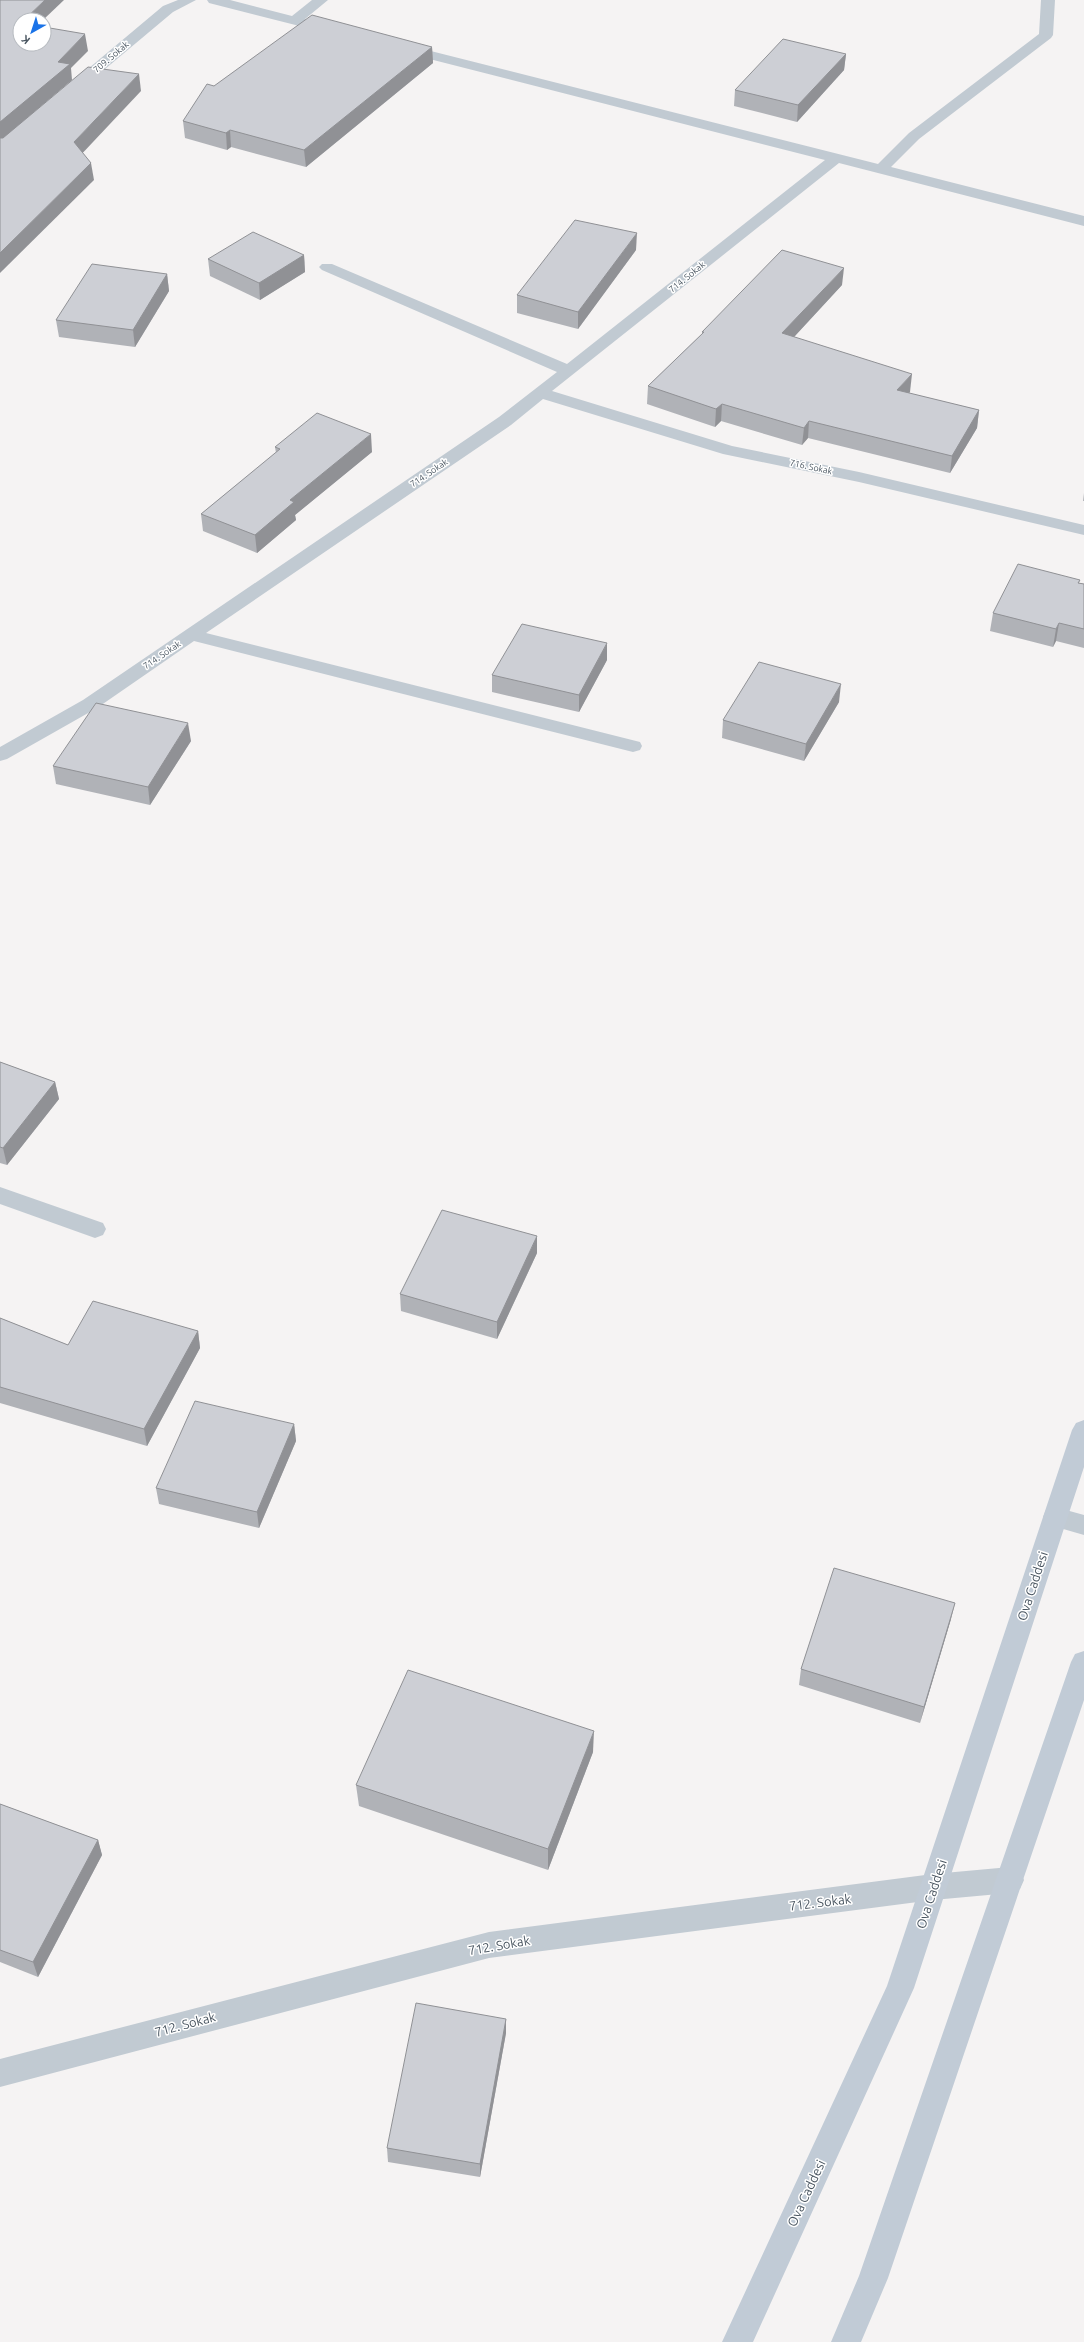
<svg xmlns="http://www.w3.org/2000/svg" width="1084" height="2342" font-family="Ubuntu,sans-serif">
  <rect width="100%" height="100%" fill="#f5f3f3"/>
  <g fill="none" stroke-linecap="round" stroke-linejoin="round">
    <g fill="#c1cad2" fill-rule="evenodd">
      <path d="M178,0H196L173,12L80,90H70L68,87L70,84L163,6Z"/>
      <path d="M207,0H230L292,16L312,0H328L305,19L336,27L338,30L331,34L209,3Z"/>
      <path d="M1041,0H1055L1053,35L1051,38L919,139L891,167L1084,216V226L839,163L552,391L732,446L859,472L1084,525V535L859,482L723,454L543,399L511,425L206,633L640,742L642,746L640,750L633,752L194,641L97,708L7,759L0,761V747L83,700L499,417L557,372L322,270L319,267L322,264H332L567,364L825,160L398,51L396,48L398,45L403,44L878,164L909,133L1039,34Z"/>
      <path d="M0,1187L103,1223L106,1229L103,1235L95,1238L0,1204Z"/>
      <path d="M1055,1507L1084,1515V1535L1046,1524L1043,1517L1046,1510Z"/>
      <path d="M1010,1867L1020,1871L1024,1880L1020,1889L1010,1893L933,1900L489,1958L0,2087V2059L489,1932L933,1874Z"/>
    </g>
    <g fill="#c1cbd6" fill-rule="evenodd">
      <path d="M1084,1420V1467L914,1988L753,2342H722L887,1986L1072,1430L1076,1423Z"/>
      <path d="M1084,1651V1700L888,2278L861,2342H831L859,2276L1071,1662L1075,1654Z"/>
    </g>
  </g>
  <g fill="#b0b2b7">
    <path d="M432,47L433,63L306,167L231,147L227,150L185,138L183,121L214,86Z"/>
    <path d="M846,54L844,70L797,122L734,106L735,90Z"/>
    <path d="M636,250L578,329L517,313V295Z"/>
    <path d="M304,255L305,272L260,300L210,276L208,259Z"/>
    <path d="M167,274L169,291L135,347L59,337L56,320Z"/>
    <path d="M842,285L794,337L910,392L908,393L979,410L977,428L950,473L808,438L802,445L721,421L715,427L647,404L648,386L702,334V332Z"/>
    <path d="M275,447L372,452L295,515L296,520L257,553L203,531L201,514L276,453Z"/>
    <path d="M1084,493V501H1083Z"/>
    <path d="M1080,580L1079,583L1084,584V648L1056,641L1053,647L990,631L993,613Z"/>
    <path d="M607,660L579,712L492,692V675Z"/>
    <path d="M839,702L804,761L722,738L723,720Z"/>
    <path d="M191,741L150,805L56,784L53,766Z"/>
    <path d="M0,1062L55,1082L59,1099L7,1165L0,1163Z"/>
    <path d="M537,1253L497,1339L401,1311L400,1294Z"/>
    <path d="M0,1318L68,1345L198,1331L200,1348L147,1446L0,1403Z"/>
    <path d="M294,1424L296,1441L259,1528L159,1504L156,1488Z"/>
    <path d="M951,1619L920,1723L799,1685L801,1669Z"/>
    <path d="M593,1752L548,1870L359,1806L356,1785Z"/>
    <path d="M0,1804L98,1840L102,1855L38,1977L0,1962Z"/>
    <path d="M506,2019V2033L480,2177L388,2162L387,2148Z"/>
  </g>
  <g fill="#909195">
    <path d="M45,0H64L43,20H24Z"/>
    <path d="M85,34L88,51L71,68L72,80L0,141V122Z"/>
    <path d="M432,47L433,63L306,167L304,150Z"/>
    <path d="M846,54L844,70L797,122L798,105Z"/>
    <path d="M139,74L141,91L77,159L74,142Z"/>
    <path d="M230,130L231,147L227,150L226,133Z"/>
    <path d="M91,163L94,180L0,273V253Z"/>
    <path d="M637,233L636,250L578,329V312Z"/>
    <path d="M304,255L305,272L260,300L259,283Z"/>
    <path d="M844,268L842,285L781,351L782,333Z"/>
    <path d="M167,274L169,291L135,347L133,330Z"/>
    <path d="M912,374L910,392L895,408L897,390Z"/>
    <path d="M722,404L721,421L715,427L716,409Z"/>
    <path d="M979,410L977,428L950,473L952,456Z"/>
    <path d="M809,421L808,438L802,445L804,428Z"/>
    <path d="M371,434L372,452L295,515L296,520L257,553L255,535L290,500Z"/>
    <path d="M1059,623L1056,641L1053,647L1056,629Z"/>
    <path d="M607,643V660L579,712V695Z"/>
    <path d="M841,684L839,702L804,761L806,744Z"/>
    <path d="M188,723L191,741L150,805L148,787Z"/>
    <path d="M55,1082L59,1099L7,1165L3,1148Z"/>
    <path d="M537,1236V1253L497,1339V1322Z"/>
    <path d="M198,1331L200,1348L147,1446L144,1429Z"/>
    <path d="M294,1424L296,1441L259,1528L257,1512Z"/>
    <path d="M955,1603L951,1619L920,1723L924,1707Z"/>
    <path d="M594,1731L593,1752L548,1870V1849Z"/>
    <path d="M98,1840L102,1855L38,1977L33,1962Z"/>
    <path d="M506,2019V2033L480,2177V2164Z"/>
  </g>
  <g fill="#cdcfd5" stroke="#909195">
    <path d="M0,0H45L24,20H20V44H44V27L85,34L58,62L70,64L0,122Z"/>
    <path d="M312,15L432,47L304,150L230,130L226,133L183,121L207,84L214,86Z"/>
    <path d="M783,39L846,54L798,105L735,90Z"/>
    <path d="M88,67L139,74L74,142L91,163L0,253V138H3Z"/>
    <path d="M575,220L637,233L578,312L517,295Z"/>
    <path d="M253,232L304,255L259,283L208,259Z"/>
    <path d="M782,250L844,268L782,333L912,374L897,390L979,410L952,456L809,421L804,428L722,404L716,409L648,386L704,332H702Z"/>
    <path d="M92,264L167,274L133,330L56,320Z"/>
    <path d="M317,413L371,434L290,500L294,502L255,535L201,514L280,449L275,447Z"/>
    <path d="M1018,564L1080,580L1078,583L1084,584V629L1059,623L1056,629L993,613Z"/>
    <path d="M522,624L607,643L579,695L492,675Z"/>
    <path d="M759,662L841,684L806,744L723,720Z"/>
    <path d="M96,703L188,723L148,787L53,766Z"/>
    <path d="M0,1062L55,1082L3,1148L0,1147Z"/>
    <path d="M442,1210L537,1236L497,1322L400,1294Z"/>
    <path d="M93,1301L198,1331L144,1429L0,1387V1318L68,1345Z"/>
    <path d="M195,1401L294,1424L257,1512L156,1488Z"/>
    <path d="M834,1568L955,1603L924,1707L801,1669Z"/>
    <path d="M408,1670L594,1731L548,1849L356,1785Z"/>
    <path d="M0,1804L98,1840L33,1962L0,1950Z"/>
    <path d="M416,2003L506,2019L480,2164L387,2148Z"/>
  </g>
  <g text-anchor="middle" stroke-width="3" stroke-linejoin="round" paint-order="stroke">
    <g font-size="9" fill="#4a5661" stroke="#fff">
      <text transform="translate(111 57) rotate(-40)" y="3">709. Sokak</text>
      <text transform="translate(687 277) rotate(-39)" y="3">714. Sokak</text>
      <text transform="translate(811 467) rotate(12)" y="3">716. Sokak</text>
      <text transform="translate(429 473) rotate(-34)" y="3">714. Sokak</text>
      <text transform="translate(162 655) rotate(-34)" y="3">714. Sokak</text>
    </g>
    <g font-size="13" fill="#4a5661" stroke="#fff">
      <text transform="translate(1032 1586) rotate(-72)" y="5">Ova Caddesi</text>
      <text transform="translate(931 1894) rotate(-72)" y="5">Ova Caddesi</text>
      <text transform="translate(820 1902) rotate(-7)" y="5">712. Sokak</text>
      <text transform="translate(499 1945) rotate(-10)" y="5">712. Sokak</text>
      <text transform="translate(185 2024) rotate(-15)" y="5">712. Sokak</text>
      <text transform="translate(806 2193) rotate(-65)" y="5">Ova Caddesi</text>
    </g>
  </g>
  <g transform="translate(32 32) rotate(219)"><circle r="19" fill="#ffffff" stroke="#b7bbc0"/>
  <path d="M0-3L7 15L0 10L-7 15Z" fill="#1a73e8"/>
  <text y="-6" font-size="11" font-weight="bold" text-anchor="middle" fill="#4a5661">K</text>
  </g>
</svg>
